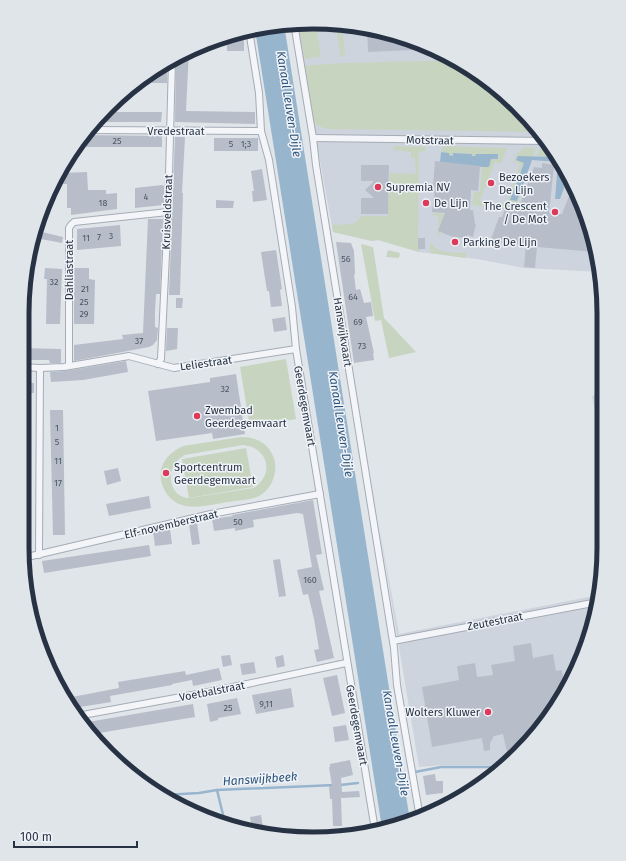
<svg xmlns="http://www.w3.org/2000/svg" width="626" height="861" font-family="'Fira Sans',sans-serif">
  <rect width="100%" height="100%" fill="#e0e5ea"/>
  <g fill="#ced4dd">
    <path d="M297,23L351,24L406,37L458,61L505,94L544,136L582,201L601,272L524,268L477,259L419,252L378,240L372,241L333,232L313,122Z"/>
    <path d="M602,395L603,451L592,396Z"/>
    <path d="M603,493V546L594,495Z"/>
    <path d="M377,515L399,634L599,595L594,624L574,677L532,740L505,765H441L419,767Z"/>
  </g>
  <g fill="#c7d5c0" fill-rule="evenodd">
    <path d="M298,23H316L321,57L305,59Z"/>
    <path d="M336,24H342L345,56L340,57Z"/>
    <path d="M455,60L505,94L540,132L328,129L318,126L313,122L300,66L343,63Z"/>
    <path d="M393,146L425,147L426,151L419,152L418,234L419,252L378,240L372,241L333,232L332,225C342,224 356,227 361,216H387L390,173L416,174L415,158H411V152L393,150Z"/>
    <path d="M443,146L507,148L501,164L495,162L480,201L487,204L485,207L473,205L472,203L474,192H480L482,167H489L476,154V156H472V154L453,153V156L449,155V153L441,152Z"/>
    <path d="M525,147L536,148L533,156H519L516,159L524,162L510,200L517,201L531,160L516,209L499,208L500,202L507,204L520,164L514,162L517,153Z"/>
    <path d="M540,149H551L556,157L537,156Z"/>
    <path d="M432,213L445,214L439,236H437L439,216L432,215Z"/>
    <path d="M430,241C436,255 454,252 467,253L465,258L430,253Z"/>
    <path d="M361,244L373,247L384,318L416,352L389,358L381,320L375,321Z"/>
    <path d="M388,250L400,253L399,258L386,257Z"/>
    <path d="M286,359L296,419L250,427L240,367Z"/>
    <path d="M602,423L603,451L597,424Z"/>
    <path d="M241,437C255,437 267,442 273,456C279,469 273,489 259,496C251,500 239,500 229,502C208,505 178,515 165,491C161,484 160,478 161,470C164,458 172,451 183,446ZM243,445C246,446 250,446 252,447C272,456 270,479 253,488L190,498C168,498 163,466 185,455Z"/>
    <path d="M246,448L253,487L189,498L182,459Z"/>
  </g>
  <g fill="#98b5ce">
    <path d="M284,24L410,821L382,828L255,29Z"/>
    <path d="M441,152L449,153V155L453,156V153L472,154V156H475L476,154H498V159H491L489,167H482L440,163Z"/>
    <path d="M518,156L556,157L568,177L560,199H555L558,162L532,160L517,201L510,200L524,163L516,160Z"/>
  </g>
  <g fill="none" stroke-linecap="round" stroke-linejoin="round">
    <g stroke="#98b5ce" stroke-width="2.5">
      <path d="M415,772L441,767H503"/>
      <path d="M340,785L358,783"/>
      <path d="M217,790L225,823"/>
      <path d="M164,795L199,793L217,790L335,785"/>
    </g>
  </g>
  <g fill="#b7bec9">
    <path d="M367,28L406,37L433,49L368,52Z"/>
    <rect x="227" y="37" width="17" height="14"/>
    <path d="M189,50L186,111L255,112V124L175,122L176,57Z"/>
    <path d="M167,62V83H152L153,72Z"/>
    <path d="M108,112H162L161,122H99Z"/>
    <path d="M86,135L162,136V147H75Z"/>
    <path d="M175,137H185L182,193H183L180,295H169Z"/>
    <rect x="214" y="138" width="44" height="13"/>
    <path d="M435,161L480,166L478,191L471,190L470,210H473L475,224H476L473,237L467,235V238L453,237L438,231L445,213L432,212L435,187H433Z"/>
    <path d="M542,163L554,165L549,213L562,214L573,186L582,201L595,252L537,247L535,268L524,267L526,245L490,242L499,217H502L505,209L518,210L534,167L542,168Z"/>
    <path d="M361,165H389L388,214H361V198H374L365,190L374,181H361Z"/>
    <path d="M262,169L267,200L253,202L252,191H254L251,171Z"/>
    <path d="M87,172L88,190H106V194L117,193V209L71,215V208H67V184H60V176L61,173Z"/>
    <path d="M162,185L164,186V205L135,208V188Z"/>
    <path d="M216,200L234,201L233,208H216Z"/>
    <path d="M148,219H163L160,294H156L155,312V327L158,328L157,340L153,345L149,347L74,361V345L123,339L122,335L143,333Z"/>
    <path d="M120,225L121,246L77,250V229Z"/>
    <path d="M42,232L63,237L62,243L41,239Z"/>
    <rect x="418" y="238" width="7" height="11"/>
    <path d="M336,242L351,243L354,251L355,274L354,275L356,290L360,289L364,303L371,302L373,316L366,317L374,353H373L374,360L354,363Z"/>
    <path d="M276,250L282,289L280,290L282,306L271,307L269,291H267L261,252Z"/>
    <path d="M45,268L62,269L60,324H46L47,279H44Z"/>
    <path d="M74,268H89V279L95,280L94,324H74Z"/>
    <path d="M176,298H183L182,308H176Z"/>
    <path d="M285,317L287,330L274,332L272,319Z"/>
    <path d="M167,328H178L177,349L166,351Z"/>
    <path d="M22,348L61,349V363H50L49,360H22Z"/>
    <path d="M126,361L128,372L83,380L51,382L50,372L65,371Z"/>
    <path d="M236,374L245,434L213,439L212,433L156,441L148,391L210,382V378Z"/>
    <path d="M22,376H30V383H34V393H22Z"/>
    <path d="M602,393V419H599L594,394Z"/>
    <path d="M50,410H63L65,535H53Z"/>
    <path d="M22,426H30L31,542L22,544Z"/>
    <path d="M118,468L121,481L107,485L104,471Z"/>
    <path d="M149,496L151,508L109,516L106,504Z"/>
    <path d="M313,500L322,554L316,555L324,590L319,591L334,658L317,662L314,650L319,649L314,619L308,594L303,595L297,570L312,567L303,514L297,513L253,520L254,527L235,531V528L214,531L212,519L233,516L232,515Z"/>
    <path d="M197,523L200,544L192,545L189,524Z"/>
    <path d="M170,529L172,544L155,546L153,532Z"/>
    <path d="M149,545L151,556L44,573L42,561Z"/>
    <path d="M280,559L286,596L279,597L273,560Z"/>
    <path d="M531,643L533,658L553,654L556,671L562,670L565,690L532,740L522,749L507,752L503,734L494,736L490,743V750L484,751L482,738L432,747L422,687L459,680L457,666L475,663L477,677L493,675L491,665L515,661L513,646Z"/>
    <path d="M230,655L232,665L223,667L221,656Z"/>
    <path d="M283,655L285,666L277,668L275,657Z"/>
    <path d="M254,662L256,673L242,675L240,664Z"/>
    <path d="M219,668L222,680L193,686L192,680L172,684V685L110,696L111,702L74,708L72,697L119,688L118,682L185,671L186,675Z"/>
    <path d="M337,675L345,713L332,716L323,678Z"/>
    <path d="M291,688L294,707L256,714L252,695Z"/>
    <path d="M237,698L241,714L218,718V720L210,722L207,704Z"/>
    <path d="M193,704L195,717L93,734L82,723Z"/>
    <path d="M346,725L349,740L335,742L333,727Z"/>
    <path d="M350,760L353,775L341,778L342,792L359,791L360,797L341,798L342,826H333L332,799H330L329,786H332L329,767H330V764Z"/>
    <path d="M435,774L436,781H443V793L426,795L423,776Z"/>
    <path d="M261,815L264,833H256L253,832L250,817Z"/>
  </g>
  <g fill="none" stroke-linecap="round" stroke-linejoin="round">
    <defs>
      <g id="street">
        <path d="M294,23L313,138L316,165L394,648L397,685L420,818"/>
        <path d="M249,30L259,93L261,131L269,160L292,307L296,349L375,830"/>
        <path d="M91,130L261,131"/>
        <path d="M313,138L547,141"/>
        <path d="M158,364L161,359L168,212L172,60"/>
        <path d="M69,366V228L71,225L74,222L168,212"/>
        <path d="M22,367L40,368L64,367L129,356L174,368L296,349"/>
        <path d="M39,555L40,368"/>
        <path d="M23,558L211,514L320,494"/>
        <path d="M393,641L598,602"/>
        <path d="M77,716L214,691L346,663"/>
      </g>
    </defs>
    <use href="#street" stroke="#a5acb5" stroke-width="8"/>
    <use href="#street" stroke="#f3f5f8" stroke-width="6"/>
  </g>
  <g fill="#db3a5b" stroke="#f0f4f8" stroke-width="1.5">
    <circle cx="491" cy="183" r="4"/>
    <circle cx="378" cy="187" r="4"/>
    <circle cx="426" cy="203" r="4"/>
    <circle cx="555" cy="212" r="4"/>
    <circle cx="455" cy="242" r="4"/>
    <circle cx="197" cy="416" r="4"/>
    <circle cx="166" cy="473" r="4"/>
    <circle cx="488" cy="712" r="4"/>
  </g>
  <g text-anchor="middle" stroke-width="3" stroke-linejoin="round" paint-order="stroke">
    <g font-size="9" fill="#4b5665">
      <text x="117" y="144">25</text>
      <text x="231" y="147">5</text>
      <text x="246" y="147">1;3</text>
      <text x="146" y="200">4</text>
      <text x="103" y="206">18</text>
      <text x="111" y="239">3</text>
      <text x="99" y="240">7</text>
      <text x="86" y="241">11</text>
      <text x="346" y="262">56</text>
      <text x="54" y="285">32</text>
      <text x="85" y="292">21</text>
      <text x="353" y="300">64</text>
      <text x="84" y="305">25</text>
      <text x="84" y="317">29</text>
      <text x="358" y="325">69</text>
      <text x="139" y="344">37</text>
      <text x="362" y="349">73</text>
      <text x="225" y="392">32</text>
      <text x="57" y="431">1</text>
      <text x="57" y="445">5</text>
      <text x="58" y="464">11</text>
      <text x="58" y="486">17</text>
      <text x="238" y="525">50</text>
      <text x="310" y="583">160</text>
      <text x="266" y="707">9,11</text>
      <text x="228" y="711">25</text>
    </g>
    <g font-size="11" fill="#273344" stroke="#f0f4f8">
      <text x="176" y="135">Vredestraat</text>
      <text transform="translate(430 140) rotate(1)" y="4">Motstraat</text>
      <text transform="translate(167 212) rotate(-88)" y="4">Kruisveldstraat</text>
      <text transform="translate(69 270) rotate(-90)" y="4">Dahliastraat</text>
      <text transform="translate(343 332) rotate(81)" y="4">Hanswijkvaart</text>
      <text transform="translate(206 363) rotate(-8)" y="4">Leliestraat</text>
      <text transform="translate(305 406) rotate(80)" y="4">Geerdegemvaart</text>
      <text transform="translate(171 524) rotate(-13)" y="4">Elf-novemberstraat</text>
      <text transform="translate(495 621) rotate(-11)" y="4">Zeutestraat</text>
      <text transform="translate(212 691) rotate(-11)" y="4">Voetbalstraat</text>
      <text transform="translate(357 725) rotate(80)" y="4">Geerdegemvaart</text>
    </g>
    <g font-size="11" fill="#273344" stroke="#f0f4f8" text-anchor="start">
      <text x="499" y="181">Bezoekers<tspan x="499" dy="13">De Lijn</tspan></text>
      <text x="386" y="191">Supremia NV</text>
      <text x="434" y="207">De Lijn</text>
      <text x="547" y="210" text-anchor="end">The Crescent<tspan x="547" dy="13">/ De Mot</tspan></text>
      <text x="463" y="246">Parking De Lijn</text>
      <text x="205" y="414">Zwembad<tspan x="205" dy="13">Geerdegemvaart</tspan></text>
      <text x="174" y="471">Sportcentrum<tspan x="174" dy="13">Geerdegemvaart</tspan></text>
      <text x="480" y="716" text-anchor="end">Wolters Kluwer</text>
    </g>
    <g font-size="12" font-style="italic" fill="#2d547b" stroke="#f0f4f8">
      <text transform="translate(289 104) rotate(81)" y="4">Kanaal Leuven-Dijle</text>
      <text transform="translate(341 424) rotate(81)" y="4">Kanaal Leuven-Dijle</text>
      <text transform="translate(396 743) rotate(80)" y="4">Kanaal Leuven-Dijle</text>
      <text transform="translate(260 779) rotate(-4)" y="4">Hanswijkbeek</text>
    </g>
  </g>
  <path d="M0 0H626V861H0ZM313 29H313A284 284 0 0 1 597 313V548A284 284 0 0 1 313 832H313A284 284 0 0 1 29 548V313A284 284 0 0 1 313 29Z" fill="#e0e5ea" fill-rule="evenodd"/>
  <path fill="none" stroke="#273344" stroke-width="5" d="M313 29H313A284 284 0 0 1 597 313V548A284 284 0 0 1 313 832H313A284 284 0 0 1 29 548V313A284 284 0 0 1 313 29Z"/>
  <path d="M14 841v6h123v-6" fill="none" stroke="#273344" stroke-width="2"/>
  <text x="20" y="841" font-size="12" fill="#273344" stroke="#f0f4f8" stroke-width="3" paint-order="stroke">100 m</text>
</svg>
